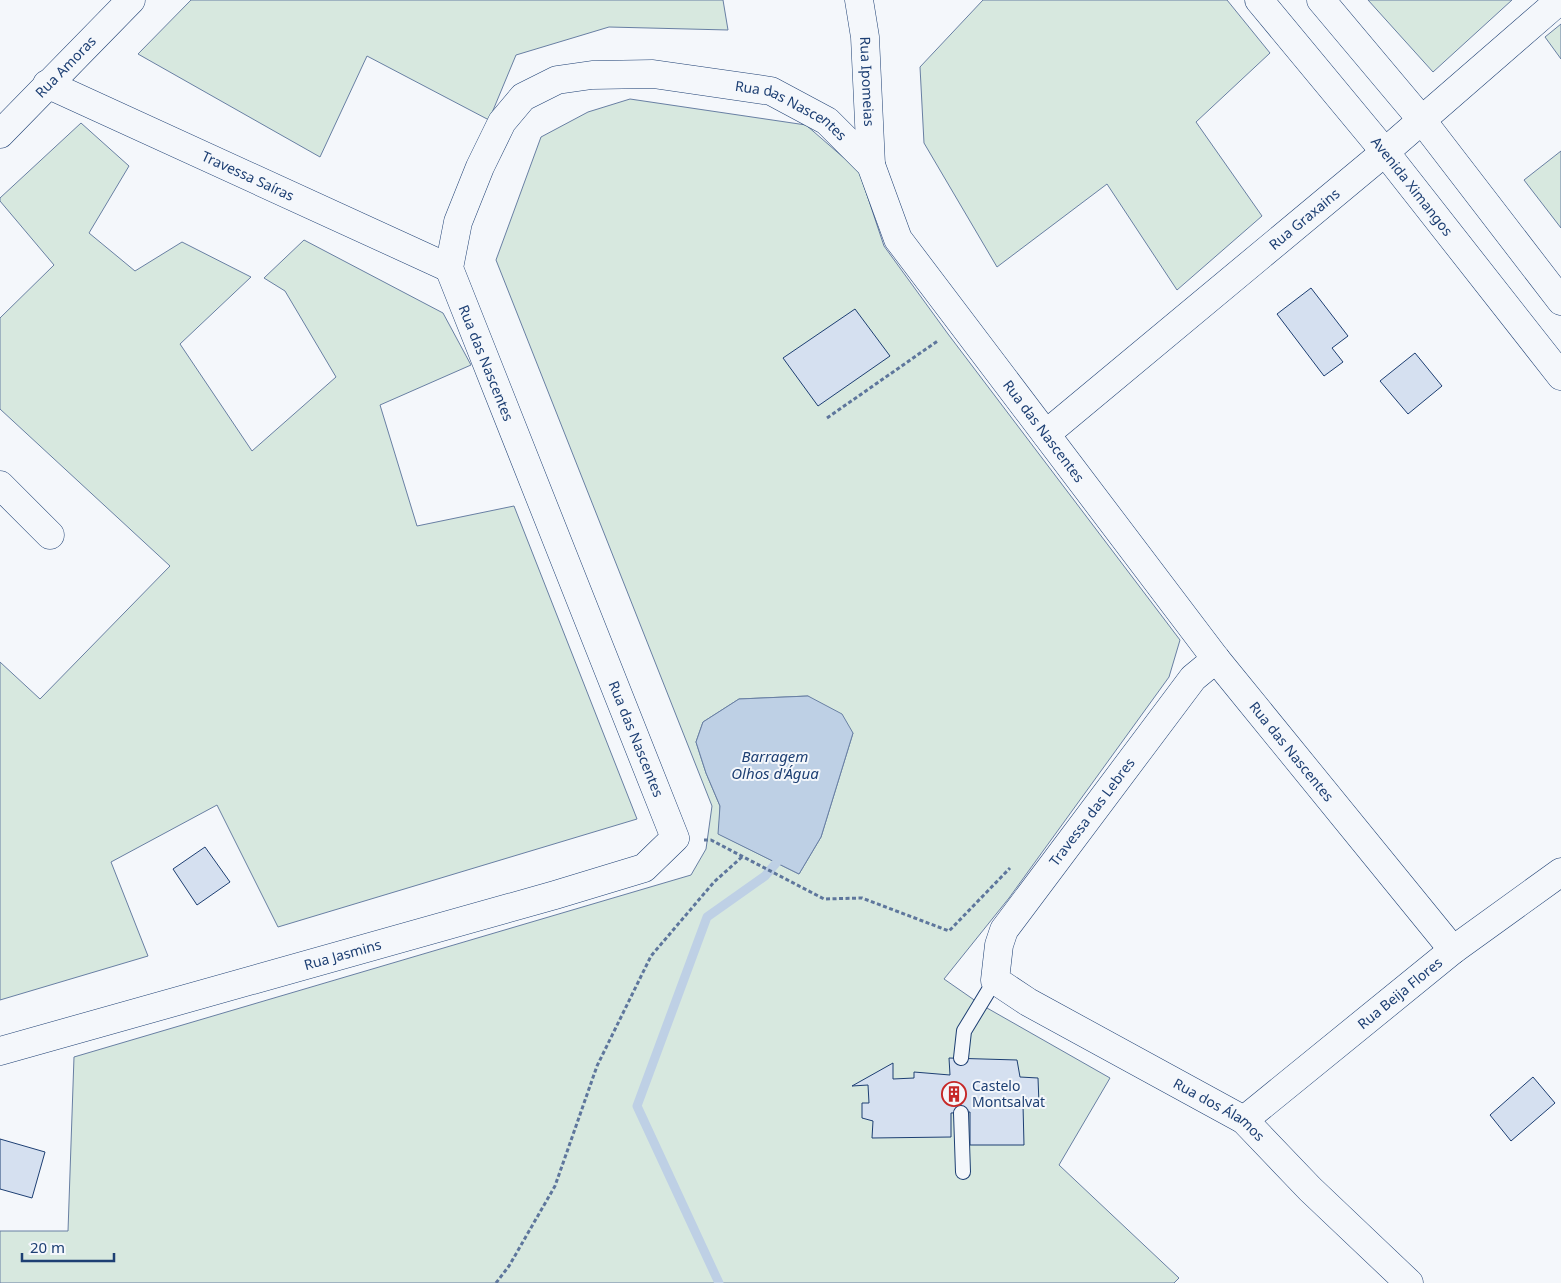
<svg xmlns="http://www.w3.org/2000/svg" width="1561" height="1283" font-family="'Noto Sans',sans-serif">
  <rect width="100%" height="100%" fill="#f4f7fb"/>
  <g fill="#d7e8df" stroke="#687fa3" fill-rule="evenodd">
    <path d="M191,0H723L728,30L609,27L516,55L489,120L367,56L320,157L138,54Z"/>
    <path d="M983,0H1227L1270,53L1196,122L1262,216L1177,290L1107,184L997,267L924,143L920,67Z"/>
    <path d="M1368,0H1512L1433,72Z"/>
    <path d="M1561,24V59L1545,37Z"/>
    <path d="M630,99L806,125L859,171L884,246L948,334L1180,640L1169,677L1009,898L944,979L980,1004L1110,1078L1059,1165L1179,1278L1174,1283H0V1231H68L74,1057L691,875L706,849L712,806L496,260L541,137L588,112ZM808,696L853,733L821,837L799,874L719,834L720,806L706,773L696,742L703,722L739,699Z"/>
    <path d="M81,123L129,166L89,233L135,271L182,242L251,277L180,344L252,451L336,377L285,291L264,278L304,240L443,313L471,365L380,405L417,526L514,506L637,819L278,927L217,805L111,862L148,956L0,1000V662L40,699L170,566L0,409V318L54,265L0,201V198Z"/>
    <path d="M1561,151V228L1524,180Z"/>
  </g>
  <path fill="#bed0e5" stroke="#687fa3" d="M808,696L842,714L853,733L821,837L799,874L718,834L720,806L706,773L696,742L703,722L739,699Z"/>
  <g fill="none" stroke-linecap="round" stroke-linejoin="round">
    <path stroke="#bed0e5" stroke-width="9" d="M719,1283L637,1106L707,917L765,876L777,862"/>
  </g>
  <g fill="#d5e0f0" stroke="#1d3f73">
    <path d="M1311,288L1348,336L1332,348L1343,362L1324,376L1277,314Z"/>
    <path d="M855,309L890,356L818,406L783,358Z"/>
    <path d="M1415,353L1442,386L1408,414L1380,381Z"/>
    <path d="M205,847L230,882L197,905L173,869Z"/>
    <path d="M949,1058L1017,1060L1020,1077L1038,1078L1039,1104L1023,1105L1024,1145H970V1112L951,1113V1137L872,1138L873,1121L862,1118V1103H869L868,1085L852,1086L893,1063V1079L914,1078V1072L950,1075Z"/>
    <path d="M1533,1077L1555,1103L1511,1141L1490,1115Z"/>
    <path d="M0,1139L45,1152L32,1198L0,1189Z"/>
  </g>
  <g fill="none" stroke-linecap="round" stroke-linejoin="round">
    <defs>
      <g id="service">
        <path d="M961,1058L964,1031L995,980"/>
        <path d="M961,1113L963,1172"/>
      </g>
      <g id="minor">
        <path id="s1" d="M859,0L865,37L871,165"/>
        <path id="s2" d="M1259,0L1385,152L1561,376"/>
        <path d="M1321,0L1421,119L1561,301"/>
        <path id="s3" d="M47,84L449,268"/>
        <path id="s4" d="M0,134L131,0"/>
        <path id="s5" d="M1046,434L1385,152L1560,0"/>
        <path d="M0,485L50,535"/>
        <path id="s6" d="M1216,659L1193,678L1004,930L999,945L995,980L1028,1002L1244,1120L1310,1189L1409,1283"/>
        <path id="s7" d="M0,1051L555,895L644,868L675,838L449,268L458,222L480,167L502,122L523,97L557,80L592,75L653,74L771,91L827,121L871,165L898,239L1216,659L1453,950"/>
        <path id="s8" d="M1244,1120L1453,950L1561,872"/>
      </g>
    </defs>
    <use href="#service" stroke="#1d3f73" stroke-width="16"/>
    <use href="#minor" stroke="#1d3f73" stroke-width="29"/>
    <g stroke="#5e769c" stroke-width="3" stroke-dasharray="4 2.5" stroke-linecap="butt">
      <path d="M827,418L939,340"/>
      <path d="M704,840H711L824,899L862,898L949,931L1010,868"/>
      <path d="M496,1283L509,1266L555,1186L597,1066L651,956L714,882L743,856"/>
    </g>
    <use href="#service" stroke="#f4f7fb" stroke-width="14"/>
    <use href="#minor" stroke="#f4f7fb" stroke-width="28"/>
  </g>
  <defs>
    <symbol id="building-ring" viewBox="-11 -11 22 22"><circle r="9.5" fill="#f4f7fb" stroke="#c62828" stroke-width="1.5"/><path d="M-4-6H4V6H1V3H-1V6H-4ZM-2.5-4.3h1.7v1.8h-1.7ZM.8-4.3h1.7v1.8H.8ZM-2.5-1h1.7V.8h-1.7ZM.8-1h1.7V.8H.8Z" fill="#c62828"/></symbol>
  </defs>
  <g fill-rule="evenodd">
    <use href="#building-ring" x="940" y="1080" width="28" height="28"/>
  </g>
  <g text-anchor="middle" stroke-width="4" stroke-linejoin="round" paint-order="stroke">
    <g font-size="14" fill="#1d3f73" stroke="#f4f7fb">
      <text dy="5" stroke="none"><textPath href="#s4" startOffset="94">Rua Amoras</textPath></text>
      <text dy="5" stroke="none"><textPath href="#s1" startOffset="82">Rua Ipomeias</textPath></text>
      <text dy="5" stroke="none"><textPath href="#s7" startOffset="1794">Rua das Nascentes</textPath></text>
      <text dy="5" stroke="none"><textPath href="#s3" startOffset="221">Travessa Saíras</textPath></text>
      <text dy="5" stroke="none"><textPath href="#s2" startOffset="241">Avenida Ximangos</textPath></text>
      <text dy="5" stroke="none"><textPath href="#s5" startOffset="336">Rua Graxains</textPath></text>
      <text transform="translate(486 363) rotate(68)" y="5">Rua das Nascentes</text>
      <text dy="5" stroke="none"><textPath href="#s7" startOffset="2214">Rua das Nascentes</textPath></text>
      <text transform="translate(636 739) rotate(68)" y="5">Rua das Nascentes</text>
      <text dy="5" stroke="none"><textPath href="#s7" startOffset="2619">Rua das Nascentes</textPath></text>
      <text transform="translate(1092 812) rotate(-53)" y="5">Travessa das Lebres</text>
      <text dy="5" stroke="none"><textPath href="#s7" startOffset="356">Rua Jasmins</textPath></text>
      <text dy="5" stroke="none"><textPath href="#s8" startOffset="201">Rua Beija Flores</textPath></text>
      <text dy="5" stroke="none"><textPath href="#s6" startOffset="655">Rua dos Álamos</textPath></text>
    </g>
    <g font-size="14" fill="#1d3f73" stroke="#f4f7fb" text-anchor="start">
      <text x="972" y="1091">Castelo<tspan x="972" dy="16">Montsalvat</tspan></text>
    </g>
    <g font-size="15" font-style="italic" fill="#1d3f73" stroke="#f4f7fb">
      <text x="775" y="762">Barragem<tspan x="775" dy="17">Olhos d'Água</tspan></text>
    </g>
  </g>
  <path d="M22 1253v8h92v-8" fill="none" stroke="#1d3f73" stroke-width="2.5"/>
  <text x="30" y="1253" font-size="15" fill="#1d3f73" stroke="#f4f7fb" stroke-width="4" paint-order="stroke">20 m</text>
</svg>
